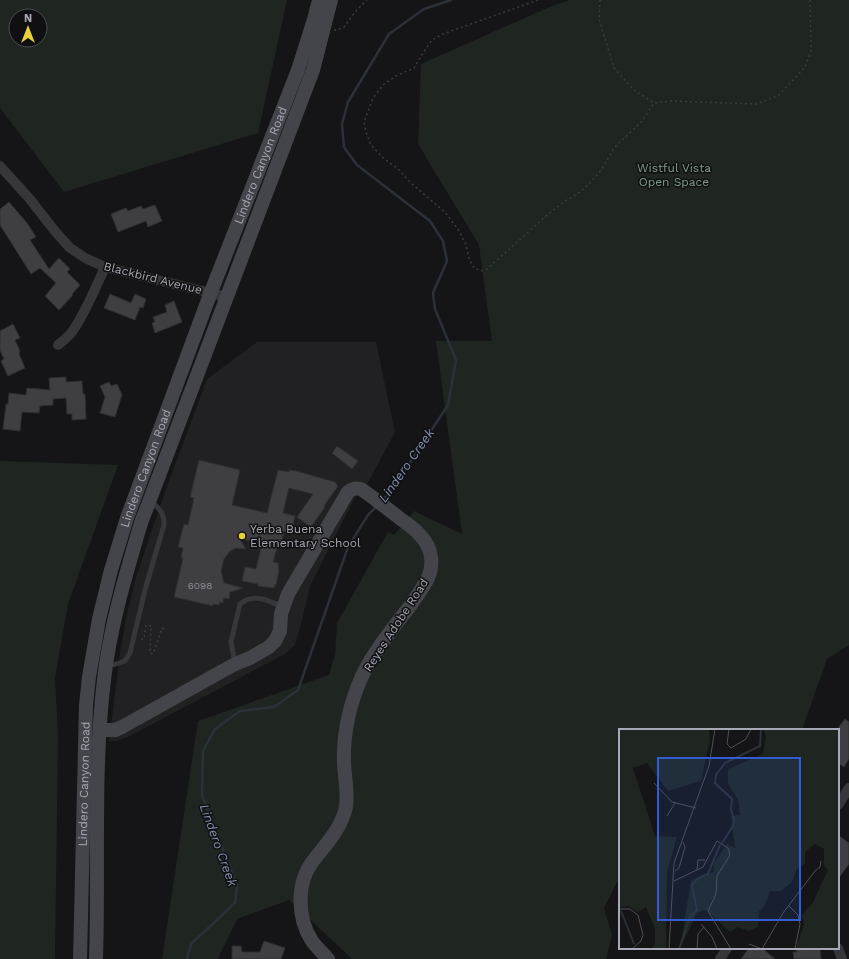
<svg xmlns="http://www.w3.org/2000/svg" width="849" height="959" font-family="'Work Sans',sans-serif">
  <rect width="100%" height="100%" fill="#151416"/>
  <path fill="#212023" d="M257,342H376L395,432L368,483L354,499L310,586L301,624L295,645L285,654L128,737L117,741H109L120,654L126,618L137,574L166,489L207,379Z"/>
  <g fill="#1f2621" fill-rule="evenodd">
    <path d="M0,0H287L258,133L64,192L0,108ZM16,16H40V40H16Z"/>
    <path d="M569,0H849V645L827,659L802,730H620V881L617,882L604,908L612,935L606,959H352L289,900L237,919L218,959H162L198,721L329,675L335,655L337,623L388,532L394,535L414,511L462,534L436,341H492L479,245L418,144L421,64L545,9Z"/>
    <path d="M0,461L118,465L68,604L55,678L58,736L55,959H0Z"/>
  </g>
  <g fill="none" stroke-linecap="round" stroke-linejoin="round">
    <g stroke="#2b3039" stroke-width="2.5">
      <path d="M384,499L389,494L448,405L456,360L435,309L433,293L447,261L443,241L430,221L357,165L344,147L342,124L348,102L389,34L424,9L451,0"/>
      <path d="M187,959L191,944L235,903L237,886L202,795L203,751L215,729L240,711L274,707L298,690L348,547L368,515L377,506"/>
    </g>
  </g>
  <g fill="#3f3e43" stroke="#2f2e32">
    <path d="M9,202L27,223L36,237L30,240L49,269L59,258L70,269L67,272L80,285L72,294L73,295L59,310L45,296L56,283L40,268L31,274L0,225V209Z"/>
    <path d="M155,205L162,221L148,227L146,221L118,232L111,214L126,208L128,211L141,206L143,209Z"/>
    <path d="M110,294L131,303L135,294L146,299L143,308L140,307L135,320L104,308Z"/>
    <path d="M174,301L182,322L155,333L152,323L155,322L153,317L167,312L165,305Z"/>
    <path d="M13,324L20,338L15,340L20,351L19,354L25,368L8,376L1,361L4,359L0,350V331Z"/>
    <path d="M66,377V382L82,381L83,394H85L86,419L72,420V414H67L66,398L53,399V405L40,406L39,413L22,412L20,431L3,429L6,404H8L9,393L26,395L27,388L50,390L49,378Z"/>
    <path d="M109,382L111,386L117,384L122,395L115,417L100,413L105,397L100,386Z"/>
    <path d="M337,446L358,461L352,469L332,453Z"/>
    <path d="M199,460L240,470L232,505L267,513L278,470L289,472V470L296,471L335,482L338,486L324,506L325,507L311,527L297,517L313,494L289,488L283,513L295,516L291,533L284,531L280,548H277L273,562L278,563L279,571L276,585L275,584L274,588L258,586V584L242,581L245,567L256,569L262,544L239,538L246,549L236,548L230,551L224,559L221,571L224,583L243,588L230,592L229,599L224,598L223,603L220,602L219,605L213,604V606L174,597L183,558H181L183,548L178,547L184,524L188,525L194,498L190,497Z"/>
    <path d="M845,719L849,722V759L844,767L838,763V728Z"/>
    <path d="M838,835L849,843V864L838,879Z"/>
    <path d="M264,941L285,948L281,959H232V946H241L242,952H260Z"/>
    <path d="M749,948H762L775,959H741Z"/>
    <path d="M796,948H812L813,950L820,949L821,959H794L793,952H797Z"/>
  </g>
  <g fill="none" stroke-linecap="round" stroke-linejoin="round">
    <g stroke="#3c3c42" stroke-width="1.5" stroke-dasharray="2 3" stroke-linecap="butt">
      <path d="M538,0L443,34L432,40L423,53L414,68L396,76L383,85L373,98L364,122L366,132L371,145L382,157L398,169L411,183L446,213L459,231L466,245L469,259L474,268L481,271L487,269L546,216L565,201L580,192L590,183L602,169L614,148L642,121L654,103"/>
      <path d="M600,0L599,19L614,68L634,90L654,103L671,101L757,104L779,95L805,67L811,51L810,0"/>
      <path d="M334,30H337L344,27L355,12L367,0"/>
      <path d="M141,639H144L146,625L151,626L150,653L153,654L162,628L166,629"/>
    </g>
    <g stroke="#36363b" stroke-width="5">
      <path d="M235,664L231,642L240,604C253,593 269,600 282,607"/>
      <path d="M107,667L125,661L130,653L145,590L164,525C164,512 160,510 151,501"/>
    </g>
    <g stroke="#36363b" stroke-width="10">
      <path d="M0,166L29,198L54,230L69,247L85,258L105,267L227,297"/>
      <path d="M58,345C63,341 68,337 72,332C86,312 95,289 105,267"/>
      <path d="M838,805L849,788"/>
      <path d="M838,948L842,959"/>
      <path d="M720,959L727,948"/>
    </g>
    <g stroke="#44444b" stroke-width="14">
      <path d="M100,730H115L122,727L235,664L250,658L269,647L275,641L280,631L281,614L288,594L348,492C353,488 356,488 361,489C374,498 385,507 397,516C404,522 413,527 419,534C425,540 430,548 431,557C432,564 431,571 428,578C423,588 416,597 410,606C393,628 374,651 362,676C350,703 343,735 344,764C345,778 348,793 346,807C341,829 327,843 313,861C296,883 297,918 312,941C316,947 323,953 328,959"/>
      <path id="s1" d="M80,959L86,705L89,677L99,619L111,570L127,518L211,292L298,70L315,16L319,0"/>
      <path d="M96,959C99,866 93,771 104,680C110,626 126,574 141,523L313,70L331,0"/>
    </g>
  </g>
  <circle fill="#e7d03b" stroke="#100f11" stroke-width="1.5" cx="242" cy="536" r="4"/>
  <g text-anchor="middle" stroke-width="3" stroke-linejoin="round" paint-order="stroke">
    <g font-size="10" fill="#8d8e98">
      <text x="200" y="589">6098</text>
    </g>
    <g font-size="12" fill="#a7a8b5" stroke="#100f11">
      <text dy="4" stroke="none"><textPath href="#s1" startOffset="823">Lindero Canyon Road</textPath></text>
      <text transform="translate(153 278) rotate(14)" y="4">Blackbird Avenue</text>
      <text dy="4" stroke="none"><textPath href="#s1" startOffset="499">Lindero Canyon Road</textPath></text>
      <text transform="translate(396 625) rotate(-57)" y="4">Reyes Adobe Road</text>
      <text dy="4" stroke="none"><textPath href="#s1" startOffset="175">Lindero Canyon Road</textPath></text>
    </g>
    <g font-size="12" fill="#7fa087" stroke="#100f11">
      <text x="674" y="172">Wistful Vista<tspan x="674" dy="14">Open Space</tspan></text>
    </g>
    <g font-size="12" fill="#a7a8b5" stroke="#100f11" text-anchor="start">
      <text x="250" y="533">Yerba Buena<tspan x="250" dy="14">Elementary School</tspan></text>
    </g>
    <g font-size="13" font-style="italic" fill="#808faf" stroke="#100f11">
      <text transform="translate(406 465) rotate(-55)" y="5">Lindero Creek</text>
      <text transform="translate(219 845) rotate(70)" y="5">Lindero Creek</text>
    </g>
  </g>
  <g transform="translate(619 729)">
    <rect width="220" height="220" fill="#151416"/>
    <path d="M0,0H90L91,11L82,52L49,62L28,34L14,39L36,107L58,108L48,143L47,220H32L36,215V200L27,178L19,183L10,177L0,178ZM144,0H220V220H177L185,195L183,186L194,173L209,141L205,137V120L196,115L186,123V135L178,140L173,153L162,162H151L146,176L140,182L139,198L130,202L119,198L111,203L87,181L78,184L61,220L72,151L94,143L95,134L108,115L116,119L112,87L121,86L119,71L109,54V40L144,25L147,7Z" fill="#1f2621"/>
    <path fill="none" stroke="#2b3039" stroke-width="2" d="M103,114L114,97L115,90L112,81L113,70L96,54L97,46L106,34L141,17L142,0M2,182L15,215M60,220L71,188L78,181L73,156L79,149L89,145L101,116"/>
    <path fill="none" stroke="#4f4f56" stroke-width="1" d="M110,0L108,15L112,19L127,10L132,0M35,54L53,73L77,79M48,87L56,74M78,141L79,131H86M56,142L60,139L66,118L64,113M55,152L84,138L98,112L109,119L111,126L98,147L97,165L89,182L112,220M170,177L179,186L181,195L176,220M0,180H11L19,186L24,206L22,212L13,220M82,195L93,208L98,220M130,215L143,220M50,220L55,134L90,37L96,0M78,220L79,205L85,198M143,220L164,184L196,142L201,138L202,132"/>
    <path fill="#325cd3" fill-opacity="0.15" stroke="#325cd3" stroke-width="2" d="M39,29H181V191H39Z"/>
    <rect width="220" height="220" fill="none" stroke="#a7a8b5" stroke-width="2"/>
  </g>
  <g transform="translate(28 28)"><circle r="19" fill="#100f11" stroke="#4c4c53"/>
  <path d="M0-3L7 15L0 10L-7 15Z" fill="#e7d03b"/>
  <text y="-6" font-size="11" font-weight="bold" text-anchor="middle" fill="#a7a8b5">N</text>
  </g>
</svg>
